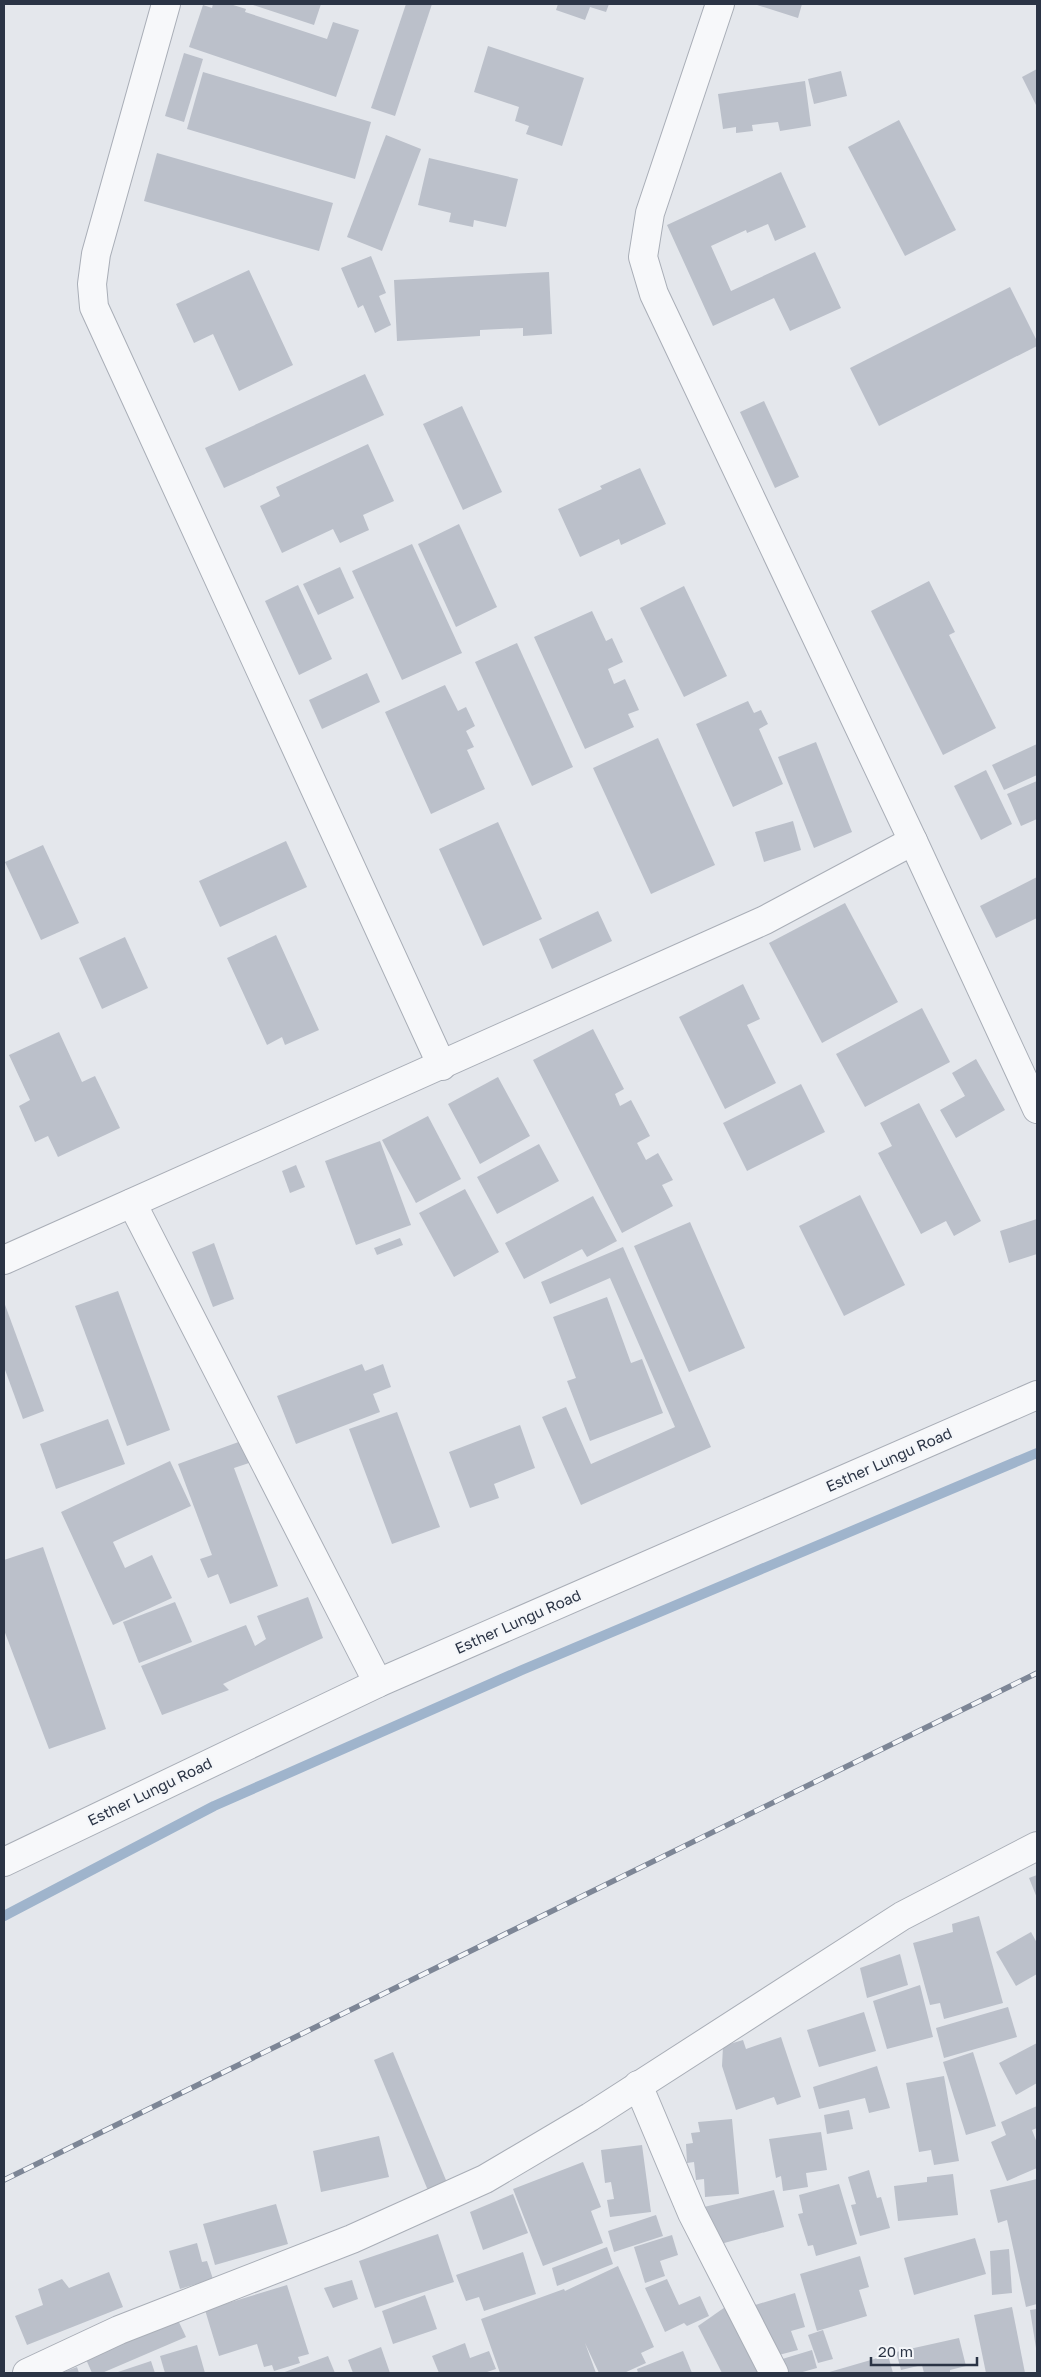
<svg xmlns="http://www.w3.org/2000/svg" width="1041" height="2377" font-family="'Golos Text',sans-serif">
  <rect width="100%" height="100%" fill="#e4e7ec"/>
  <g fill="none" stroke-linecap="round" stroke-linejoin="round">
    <path stroke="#9fb4cc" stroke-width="10" d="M4,1916L214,1806L522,1670L1037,1453"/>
  </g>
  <g fill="#bbc0ca">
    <path d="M213,4H230L246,9L245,12L327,39L333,22L359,30L336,97L189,47L203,5L212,8Z"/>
    <path d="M250,4H321L314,25Z"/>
    <path d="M406,4H432L395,116L371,108Z"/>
    <path d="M558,4H609L606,12L590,7L585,20L556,10Z"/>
    <path d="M754,4H802L798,18Z"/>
    <path d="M488,46L584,78L562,146L526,134L529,126L515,121L519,107L474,92Z"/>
    <path d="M184,53L203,59L184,122L165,116Z"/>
    <path d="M1037,69V107L1022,77Z"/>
    <path d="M841,71L847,96L814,104L808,79Z"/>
    <path d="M203,72L371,122L355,179L187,129Z"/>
    <path d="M805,81L811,126L780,131L778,122L752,125L753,131L736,133V127L723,129L718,94Z"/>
    <path d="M899,120L956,230L905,256L848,147Z"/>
    <path d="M386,135L421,149L382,251L347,237Z"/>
    <path d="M157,153L333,203L319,251L144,201Z"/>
    <path d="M429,158L518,179L506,227L474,220L473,227L449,222L451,213L418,205Z"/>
    <path d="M781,172L806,227L775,241L768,224L747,233L746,230L711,246L731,291L815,252L841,308L790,331L774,298L713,326L667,225Z"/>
    <path d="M371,256L386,293L379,296L391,325L375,333L363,305L358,308L341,268Z"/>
    <path d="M249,270L293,365L239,391L213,334L194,343L176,304Z"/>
    <path d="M549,272L552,334L523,336V328L480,330V336L397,341L394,280Z"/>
    <path d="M1010,287L1037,341V346L879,426L850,368Z"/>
    <path d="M365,374L384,415L224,488L205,448Z"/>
    <path d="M764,401L799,477L775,488L740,412Z"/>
    <path d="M462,406L502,492L463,510L423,424Z"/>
    <path d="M368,444L394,501L363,515L369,530L340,543L333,529L282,553L260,506L280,496L276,487Z"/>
    <path d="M640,468L666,524L621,545L619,539L580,557L558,509L602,489L600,486Z"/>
    <path d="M459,524L497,607L456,627L418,544Z"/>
    <path d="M412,544L462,653L402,680L352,571Z"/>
    <path d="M340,567L354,598L318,615L303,584Z"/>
    <path d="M929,581L955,632L949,635L996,728L943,755L871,611Z"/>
    <path d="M298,585L332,659L299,675L265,601Z"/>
    <path d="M684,586L727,676L684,697L640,608Z"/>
    <path d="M592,611L606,641L612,638L623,662L608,669L614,684L625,679L639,710L628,714L634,727L585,749L534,637Z"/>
    <path d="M517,643L573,767L532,786L475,662Z"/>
    <path d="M367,673L380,702L322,729L309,700Z"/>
    <path d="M445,685L458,711L466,707L475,726L466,731L474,747L467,750L485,789L431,814L385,712Z"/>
    <path d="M748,701L754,713L761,710L768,724L759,729L783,784L733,807L696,724Z"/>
    <path d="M658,738L715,865L651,894L593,768Z"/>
    <path d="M816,742L852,832L814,848L778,757Z"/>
    <path d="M1037,744V775L1004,790L992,765Z"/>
    <path d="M986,770L1012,824L981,840L954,786Z"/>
    <path d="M1037,781V819L1021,826L1007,794Z"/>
    <path d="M793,821L801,850L764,862L755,832Z"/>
    <path d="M498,822L542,919L483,946L439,849Z"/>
    <path d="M286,841L307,887L220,927L199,881Z"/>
    <path d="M43,845L79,923L41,940L5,862Z"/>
    <path d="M1037,877V918L996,938L980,906Z"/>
    <path d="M845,903L898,1002L822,1043L769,943Z"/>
    <path d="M598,911L612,941L552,969L539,939Z"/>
    <path d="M276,935L319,1030L285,1045L282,1037L267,1045L227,958Z"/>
    <path d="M125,937L148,988L102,1009L79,958Z"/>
    <path d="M743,984L760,1019L747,1025L776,1083L725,1109L679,1017Z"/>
    <path d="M922,1008L950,1062L865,1107L836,1054Z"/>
    <path d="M593,1029L624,1089L615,1094L620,1106L631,1100L650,1136L637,1143L646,1160L658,1153L673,1180L662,1185L673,1206L622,1233L533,1060Z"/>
    <path d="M59,1032L82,1082L95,1076L120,1128L58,1157L48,1136L35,1142L19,1106L30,1100L9,1055Z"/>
    <path d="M976,1059L1005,1110L956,1138L940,1110L965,1096L952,1073Z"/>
    <path d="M498,1077L530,1136L480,1164L448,1104Z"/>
    <path d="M801,1084L825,1132L747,1171L723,1123Z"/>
    <path d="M919,1103L981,1221L954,1236L946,1221L921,1234L878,1153L892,1146L880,1123Z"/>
    <path d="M428,1116L461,1179L416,1203L382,1140Z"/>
    <path d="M380,1141L411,1225L356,1245L325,1161Z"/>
    <path d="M539,1144L559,1181L497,1214L477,1177Z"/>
    <path d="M296,1165L305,1187L290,1193L282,1171Z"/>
    <path d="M465,1189L499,1252L454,1277L419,1213Z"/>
    <path d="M860,1195L905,1285L844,1316L799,1226Z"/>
    <path d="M593,1196L617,1241L587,1257L582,1249L524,1279L505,1243Z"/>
    <path d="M1037,1219V1254L1009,1263L1000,1231Z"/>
    <path d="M690,1222L745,1348L689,1372L634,1246Z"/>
    <path d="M400,1238L403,1245L377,1255L374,1248Z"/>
    <path d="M214,1243L234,1299L213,1307L192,1252Z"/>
    <path d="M623,1247L711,1447L581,1505L542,1417L566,1407L591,1464L675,1427L610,1278L550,1304L541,1282Z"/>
    <path d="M118,1291L170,1430L127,1446L75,1306Z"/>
    <path d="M607,1297L631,1363L642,1359L663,1413L590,1441L567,1381L576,1378L553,1317Z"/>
    <path d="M4,1302L44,1411L23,1419L4,1367Z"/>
    <path d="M362,1364L365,1371L383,1364L391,1387L373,1394L380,1412L296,1444L277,1396Z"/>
    <path d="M397,1412L440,1527L392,1544L349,1429Z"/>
    <path d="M108,1419L125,1464L56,1489L40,1444Z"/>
    <path d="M520,1425L535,1468L494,1484L499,1498L470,1508L449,1452Z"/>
    <path d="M244,1440L252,1462L234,1468L278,1586L230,1604L218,1574L208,1578L200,1559L212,1555L178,1464Z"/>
    <path d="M170,1461L191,1506L113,1542L125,1568L152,1555L172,1598L113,1625L61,1512Z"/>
    <path d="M43,1547L106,1729L49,1749L4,1630V1560Z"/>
    <path d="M308,1597L323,1638L223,1684L229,1690L162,1715L141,1666L246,1625L255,1646L266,1639L257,1616Z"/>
    <path d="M175,1602L192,1642L139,1663L123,1622Z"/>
    <path d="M1037,1875V1898L1029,1878Z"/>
    <path d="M979,1916L1003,2003L944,2019L940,2003L930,2005L913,1943L953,1932L952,1924Z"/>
    <path d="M1031,1932L1037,1943V1974L1016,1986L996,1952Z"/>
    <path d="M900,1954L908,1985L867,1998L860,1968Z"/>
    <path d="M920,1985L933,2037L887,2049L873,2001Z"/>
    <path d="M1008,2007L1017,2037L944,2058L936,2028Z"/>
    <path d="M864,2012L876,2051L819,2067L807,2030Z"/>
    <path d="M781,2037L801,2097L777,2105L774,2097L736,2110L722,2066L723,2046L743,2040L746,2049Z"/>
    <path d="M1037,2043V2083L1016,2095L999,2063Z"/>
    <path d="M393,2052L448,2185L429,2193L374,2060Z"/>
    <path d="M973,2052L996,2126L966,2135L943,2062Z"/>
    <path d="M877,2066L890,2108L869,2113L865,2098L819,2109L813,2087Z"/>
    <path d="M944,2076L959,2161L934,2165L931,2150L919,2152L906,2083Z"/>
    <path d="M1037,2106V2128L1032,2130L1037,2143V2168L1007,2181L991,2142L1006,2135L1001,2122Z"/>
    <path d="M849,2110L853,2129L827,2134L824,2115Z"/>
    <path d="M732,2119L739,2194L705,2197L704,2179L696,2180L694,2162L687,2163L686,2144L693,2143L691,2133L700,2132L698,2122Z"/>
    <path d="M821,2132L827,2170L806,2173L808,2187L783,2191L781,2176L776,2178L769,2139Z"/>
    <path d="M379,2136L389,2177L321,2192L313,2151Z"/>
    <path d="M642,2145L651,2212L610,2217L607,2200L614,2199L611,2182L605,2183L601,2150Z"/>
    <path d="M583,2162L601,2207L591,2211L603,2243L543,2266L513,2189Z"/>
    <path d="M869,2170L877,2198L881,2197L890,2228L860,2236L851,2205L856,2204L848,2177Z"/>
    <path d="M953,2174L958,2215L898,2221L894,2186L927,2182V2177Z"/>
    <path d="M1037,2179V2304L1026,2307L1007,2220L998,2223L990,2190Z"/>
    <path d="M839,2184L857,2244L816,2256L813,2245L808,2246L798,2214L803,2213L799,2195Z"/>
    <path d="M774,2190L784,2227L713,2246L704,2207Z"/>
    <path d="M513,2194L528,2233L483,2250L470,2212Z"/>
    <path d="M276,2204L288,2244L215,2265L203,2224Z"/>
    <path d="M656,2215L663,2236L614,2252L608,2231Z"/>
    <path d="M438,2234L454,2282L375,2308L359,2261Z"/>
    <path d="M672,2235L678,2255L660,2261L665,2276L645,2283L634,2247Z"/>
    <path d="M975,2238L986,2274L914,2295L904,2258Z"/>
    <path d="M197,2243L202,2262L207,2261L213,2279L180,2289L169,2251Z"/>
    <path d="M607,2247L613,2264L557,2286L552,2268Z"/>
    <path d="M1009,2249L1012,2293L992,2295L990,2251Z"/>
    <path d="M523,2252L536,2294L484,2311L479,2297L466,2301L456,2275Z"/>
    <path d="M860,2256L869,2287L859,2290L867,2316L817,2331L800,2274Z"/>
    <path d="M618,2266L654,2347L641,2353L646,2363L624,2373H599L585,2343L596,2373H500L481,2319L564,2289L565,2291Z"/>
    <path d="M109,2272L123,2307L27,2345L15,2316L43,2305L38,2289L62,2279L69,2288Z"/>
    <path d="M667,2279L679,2305L700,2296L709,2316L687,2326L684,2323L665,2332L645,2288Z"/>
    <path d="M352,2280L358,2299L333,2308L324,2288Z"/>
    <path d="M287,2285L309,2354L298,2357L300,2363L274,2371L272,2365L264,2367L257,2344L219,2356L205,2310Z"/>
    <path d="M795,2293L805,2327L791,2331L798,2350L771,2357L755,2305Z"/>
    <path d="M425,2295L437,2329L393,2344L382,2311Z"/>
    <path d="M731,2303L763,2373H722L698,2326Z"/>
    <path d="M1012,2307L1025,2373H986L974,2315Z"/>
    <path d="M1037,2309V2348H1036L1030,2310Z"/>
    <path d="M176,2316L186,2337L102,2373H92L85,2357Z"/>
    <path d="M823,2330L833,2359L818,2363L808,2335Z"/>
    <path d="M959,2338L966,2366L950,2370V2373H924L922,2365L901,2370L896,2352Z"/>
    <path d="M465,2343L470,2358L489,2351L496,2369L484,2373H439L432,2356Z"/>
    <path d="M197,2345L205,2373H165L160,2356Z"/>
    <path d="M381,2347L390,2373H353L348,2360Z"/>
    <path d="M812,2350L817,2368L799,2373H783L779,2360Z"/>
    <path d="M683,2351L692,2373H638L637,2369Z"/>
    <path d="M888,2355L893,2373H826Z"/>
    <path d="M328,2356L335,2373H282Z"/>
    <path d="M151,2361L155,2373H115Z"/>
    <path d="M77,2367L79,2373H61Z"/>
  </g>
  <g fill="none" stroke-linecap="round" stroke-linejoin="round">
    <defs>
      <g id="minor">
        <path d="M166,4L96,254L92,284L94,307L442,1066"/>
        <path d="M720,4L650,213L643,257L654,294L913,841L1037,1109"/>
        <path d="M132,1203L378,1683"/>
        <path d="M4,1260L765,920L913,841"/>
        <path d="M4,1862L378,1683L1037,1395"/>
        <path d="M638,2085L692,2213L774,2373"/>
        <path d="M27,2373L119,2330L352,2239L485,2179L590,2117L902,1916L1037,1846"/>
      </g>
    </defs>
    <use href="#minor" stroke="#a9aeb7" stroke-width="30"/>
    <use href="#minor" stroke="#f7f8fa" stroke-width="28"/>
    <defs>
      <path id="rail" d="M4,2180L1037,1673"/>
    </defs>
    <use href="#rail" stroke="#7d8696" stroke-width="5.5"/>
    <use href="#rail" stroke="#f4f6f9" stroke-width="4" stroke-dasharray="11" stroke-linecap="butt"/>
  </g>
  <g text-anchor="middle" stroke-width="4.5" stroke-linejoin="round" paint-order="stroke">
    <g font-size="15" fill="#2b3445" stroke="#f4f6f9">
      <text transform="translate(889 1460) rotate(-24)" y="5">Esther Lungu Road</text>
      <text transform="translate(518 1622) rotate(-24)" y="5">Esther Lungu Road</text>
      <text transform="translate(150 1792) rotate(-26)" y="5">Esther Lungu Road</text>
    </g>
  </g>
  <rect width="1041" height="2377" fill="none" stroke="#2b3445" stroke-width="10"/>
  <path d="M871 2357v8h106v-8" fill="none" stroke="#2b3445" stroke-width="2.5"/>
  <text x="878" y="2357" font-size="15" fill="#2b3445" stroke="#f4f6f9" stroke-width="4" paint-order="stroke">20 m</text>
</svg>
